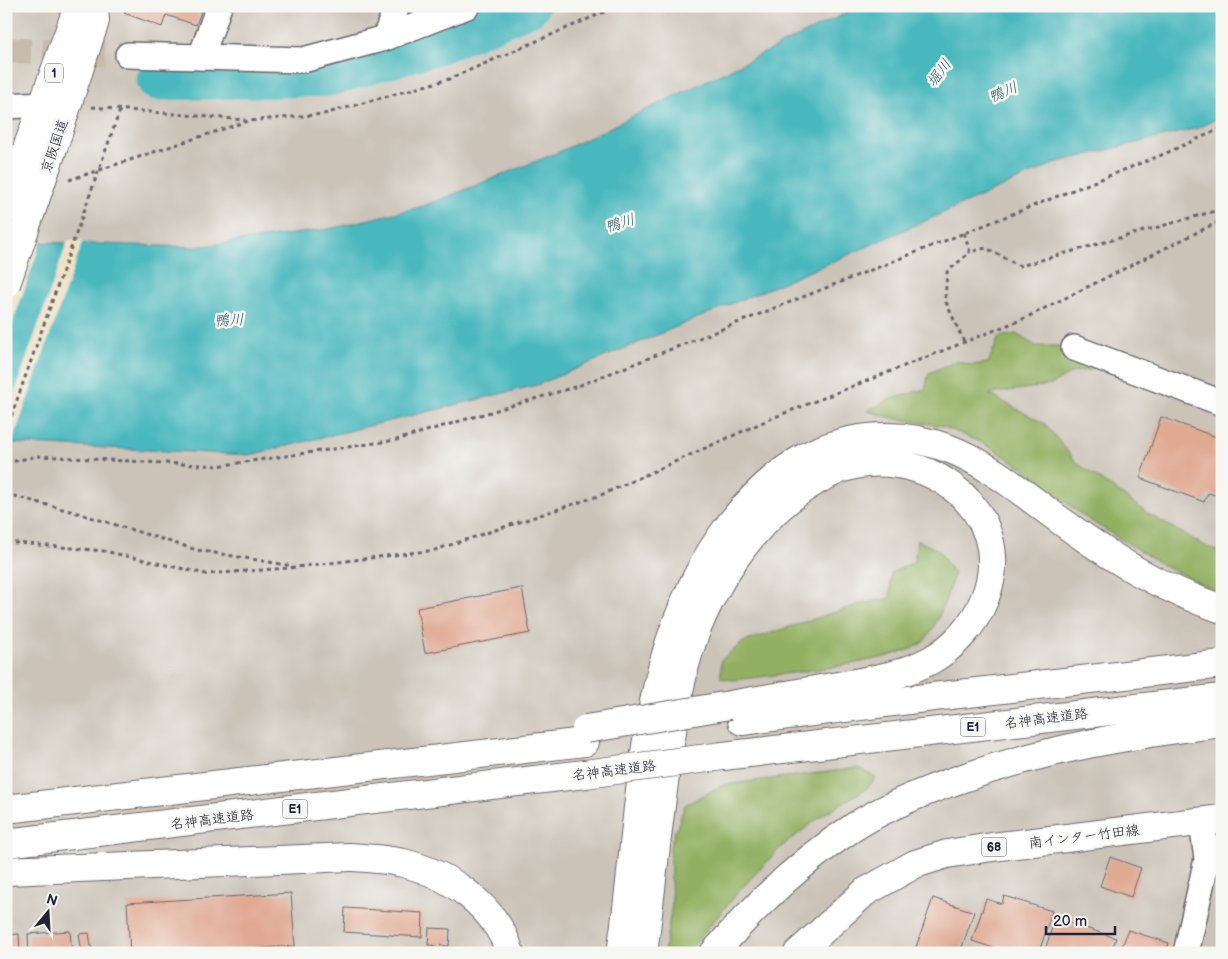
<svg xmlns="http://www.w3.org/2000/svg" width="1228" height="959" font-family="'Balsamiq Sans','Klee One',sans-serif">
  <rect width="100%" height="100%" fill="#f6f6f2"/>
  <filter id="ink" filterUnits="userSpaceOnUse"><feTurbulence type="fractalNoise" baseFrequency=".02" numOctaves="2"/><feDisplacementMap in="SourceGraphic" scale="10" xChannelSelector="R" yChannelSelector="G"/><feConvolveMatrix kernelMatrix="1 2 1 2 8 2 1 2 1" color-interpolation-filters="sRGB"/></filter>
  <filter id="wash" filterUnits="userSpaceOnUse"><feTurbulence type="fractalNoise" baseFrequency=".0096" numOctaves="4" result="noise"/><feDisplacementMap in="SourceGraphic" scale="20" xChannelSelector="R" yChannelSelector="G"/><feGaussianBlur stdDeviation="1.12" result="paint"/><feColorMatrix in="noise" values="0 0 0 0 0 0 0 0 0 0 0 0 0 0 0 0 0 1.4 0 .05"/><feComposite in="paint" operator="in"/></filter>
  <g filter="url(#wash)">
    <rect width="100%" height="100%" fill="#f0e1c5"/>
    <rect fill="#cbc3b8" x="6" y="6" width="1216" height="947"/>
    <g fill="#93b062" stroke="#5a694e">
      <path d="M1016,334L1036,346H1058L1072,357L1089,362L1092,370L1073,372L1051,385L989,394L1045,424L1077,463L1150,515L1207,547L1222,552V588L1212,589L1163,565L1083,516L1022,467L983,443L942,426L888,417L867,411L888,400L925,389L929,373L957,361L971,365L988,363L999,337Z"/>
      <path d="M917,540L938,550L954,574C947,595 939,624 924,641C905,662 766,676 733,680L721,678V660L743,642L860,604L890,598L891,573L914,562Z"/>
      <path d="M859,768L876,778L867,788L821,816L780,848L740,890L687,953H664L672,905L670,846L685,805L722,785Z"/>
    </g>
    <path fill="#48b8be" stroke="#356d7c" d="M861,6H1222V116L1198,128L1058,162L839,259L537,385L250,455L6,443V241L195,247L329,229L424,206L559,152Z"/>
    <g fill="#f0e1c5">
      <path d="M6,238L42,239L6,342Z"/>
      <path d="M68,240L83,241L11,446H6V417Z"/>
    </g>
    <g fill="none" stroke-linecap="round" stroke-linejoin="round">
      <path stroke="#48b8be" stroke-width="41" d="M157,80L329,76L443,42L529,6"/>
    </g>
    <g id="blocks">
      <g fill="#e0a992">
        <path d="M127,6H203L196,25L166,15L162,27L124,13Z"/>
        <path d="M1161,417L1222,439V497L1208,493L1204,502L1140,478Z"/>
        <path d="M522,588L530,633L425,653L417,608Z"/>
        <path d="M1110,857L1141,868L1131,897L1100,886Z"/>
        <path d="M291,893L295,946L179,953H130L127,903Z"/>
        <path d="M1004,896L1052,911L1039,953H1009L972,941L986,899L1002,904Z"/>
        <path d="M933,898L974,912L960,953H914Z"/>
        <path d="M345,908L423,913L422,937L344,932Z"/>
        <path d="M1055,918L1116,938L1111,953H1044Z"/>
        <path d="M429,928L450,929L449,946L428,945Z"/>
        <path d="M1128,930L1169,943L1166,953H1120Z"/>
        <path d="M70,931L72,953H29L28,934Z"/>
        <path d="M89,933L92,953H82L79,934Z"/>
        <path d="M19,934L20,953H6V935Z"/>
      </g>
    </g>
  </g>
  <g filter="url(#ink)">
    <use href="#blocks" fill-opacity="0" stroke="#6a656b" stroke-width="1"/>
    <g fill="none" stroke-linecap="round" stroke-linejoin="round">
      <path stroke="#c7bba9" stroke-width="25" stroke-dasharray="25 12" stroke-linecap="butt" d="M6,50L128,55"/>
      <defs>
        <g id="minor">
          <path d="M385,38L397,6"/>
          <path d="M128,55L303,60L385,38L467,6"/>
          <path d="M201,57L219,6"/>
          <path d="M6,106L43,104"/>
          <path d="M1074,348L1222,403"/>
          <path d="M1186,953L1207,859L1202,822"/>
        </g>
        <path id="primary" d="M798,953L865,892L915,864L947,854L992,847L1222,819"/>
        <g id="trunk">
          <path d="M29,143L75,15L84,6"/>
          <path d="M54,145L95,21L94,6"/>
        </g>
        <g id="motorway">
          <path d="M742,721L933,697L1222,664"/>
          <path d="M723,756L1222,698"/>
          <path d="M6,809L585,742"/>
          <path d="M6,843L585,774"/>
          <path d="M6,871L350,857C367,858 386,859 403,863C449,874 496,906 510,953"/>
          <path d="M621,953C643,811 636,658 722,535C745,503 772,475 807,456C852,433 903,431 950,449C991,465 1026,496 1061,521C1116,561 1158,587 1222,609"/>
          <path d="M643,953C653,879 659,805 672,731C678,696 684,659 698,626C724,564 769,502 831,473C913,435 1023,507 984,600C974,625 954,647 931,660C900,677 865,681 832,687C798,693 764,699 730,705"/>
          <path d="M714,953C756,904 802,860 857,825C889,805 925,791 960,779C1046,749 1131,734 1222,723"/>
        </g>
      </defs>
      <use href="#minor" stroke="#6a656b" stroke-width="28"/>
      <use href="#primary" stroke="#6a656b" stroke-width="30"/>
      <use href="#trunk" stroke="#6a656b" stroke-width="30"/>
      <use href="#motorway" stroke="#6a656b" stroke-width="30"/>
      <g stroke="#6a656b" stroke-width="3" stroke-dasharray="4 4" stroke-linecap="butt">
        <path d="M92,107L245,120"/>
        <path d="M69,180L248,121L324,114L449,79L618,6"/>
        <path d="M964,233L970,252L986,248L1020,266L1222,209"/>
        <path d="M964,342L945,300L947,272L970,252"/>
        <path d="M6,463L38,456L217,466L396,440L578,386L1164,154L1222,128"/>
        <path d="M6,494L74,512L197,550L293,566"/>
        <path d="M6,542L104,551L206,574L289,568L435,550L601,495L770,419L1023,319L1222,220"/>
      </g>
      <use href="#minor" stroke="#fff" stroke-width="25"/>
      <use href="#primary" stroke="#fff" stroke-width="28"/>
      <use href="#trunk" stroke="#fff" stroke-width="28"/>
      <use href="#motorway" stroke="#fff" stroke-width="28"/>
      <defs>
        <g id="trunk-bridge">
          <path d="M6,209L29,143"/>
          <path d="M6,284L54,145"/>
        </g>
        <g id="motorway-bridge">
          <path d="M586,729L730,705"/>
          <path d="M585,774L723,756"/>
        </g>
      </defs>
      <use href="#trunk-bridge" stroke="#6a656b" stroke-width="30" stroke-linecap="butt"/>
      <use href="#motorway-bridge" stroke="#6a656b" stroke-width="30" stroke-linecap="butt"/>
      <path stroke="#6a656b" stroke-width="3" stroke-dasharray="4 4" stroke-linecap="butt" d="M6,431L120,110"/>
      <use href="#trunk-bridge" stroke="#fff" stroke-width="28"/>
      <use href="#motorway-bridge" stroke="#fff" stroke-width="28"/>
    </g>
  </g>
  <g text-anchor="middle" stroke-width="5" stroke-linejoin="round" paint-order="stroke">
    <g fill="#f6f6f2" stroke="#626272" stroke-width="1">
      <rect x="45" y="63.5" width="18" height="19" rx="4"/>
      <rect x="960.5" y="717.5" width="25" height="19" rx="4"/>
      <rect x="282.5" y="799.5" width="25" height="19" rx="4"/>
      <rect x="981.5" y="837.5" width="25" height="19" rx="4"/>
    </g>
    <g font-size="12" font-weight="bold" fill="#22223b">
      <text x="54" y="77">1</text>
      <text x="973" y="731">E1</text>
      <text x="295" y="813">E1</text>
      <text x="994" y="851">68</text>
    </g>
    <g font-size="14" fill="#22223b" stroke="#f6f6f2">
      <text transform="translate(54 146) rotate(-71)" y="5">京阪国道</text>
      <text transform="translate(1046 718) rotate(-7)" y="5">名神高速道路</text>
      <text transform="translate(614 770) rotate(-7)" y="5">名神高速道路</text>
      <text transform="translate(212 819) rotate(-7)" y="5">名神高速道路</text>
      <text transform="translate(1084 836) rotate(-7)" y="5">南インター竹田線</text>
    </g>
    <g font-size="15" font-style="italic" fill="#315e6f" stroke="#f6f6f2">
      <text transform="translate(939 73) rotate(-53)" y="5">堀川</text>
      <text transform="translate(1003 92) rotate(-23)" y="5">鴨川</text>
      <text transform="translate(620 223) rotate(-17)" y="5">鴨川</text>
      <text transform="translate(229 320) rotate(-3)" y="5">鴨川</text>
    </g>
  </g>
  <rect width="1228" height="959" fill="none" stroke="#f6f6f2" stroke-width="25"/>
  <g transform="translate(48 912) rotate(18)" stroke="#f6f6f2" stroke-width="4" paint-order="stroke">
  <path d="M0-4L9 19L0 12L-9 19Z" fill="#22223b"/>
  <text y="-8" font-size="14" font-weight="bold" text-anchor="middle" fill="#22223b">N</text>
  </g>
  <path d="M1046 926v8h69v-8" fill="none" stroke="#22223b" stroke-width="2.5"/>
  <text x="1053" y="926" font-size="15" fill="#22223b" stroke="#f6f6f2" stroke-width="4" paint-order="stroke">20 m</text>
</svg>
